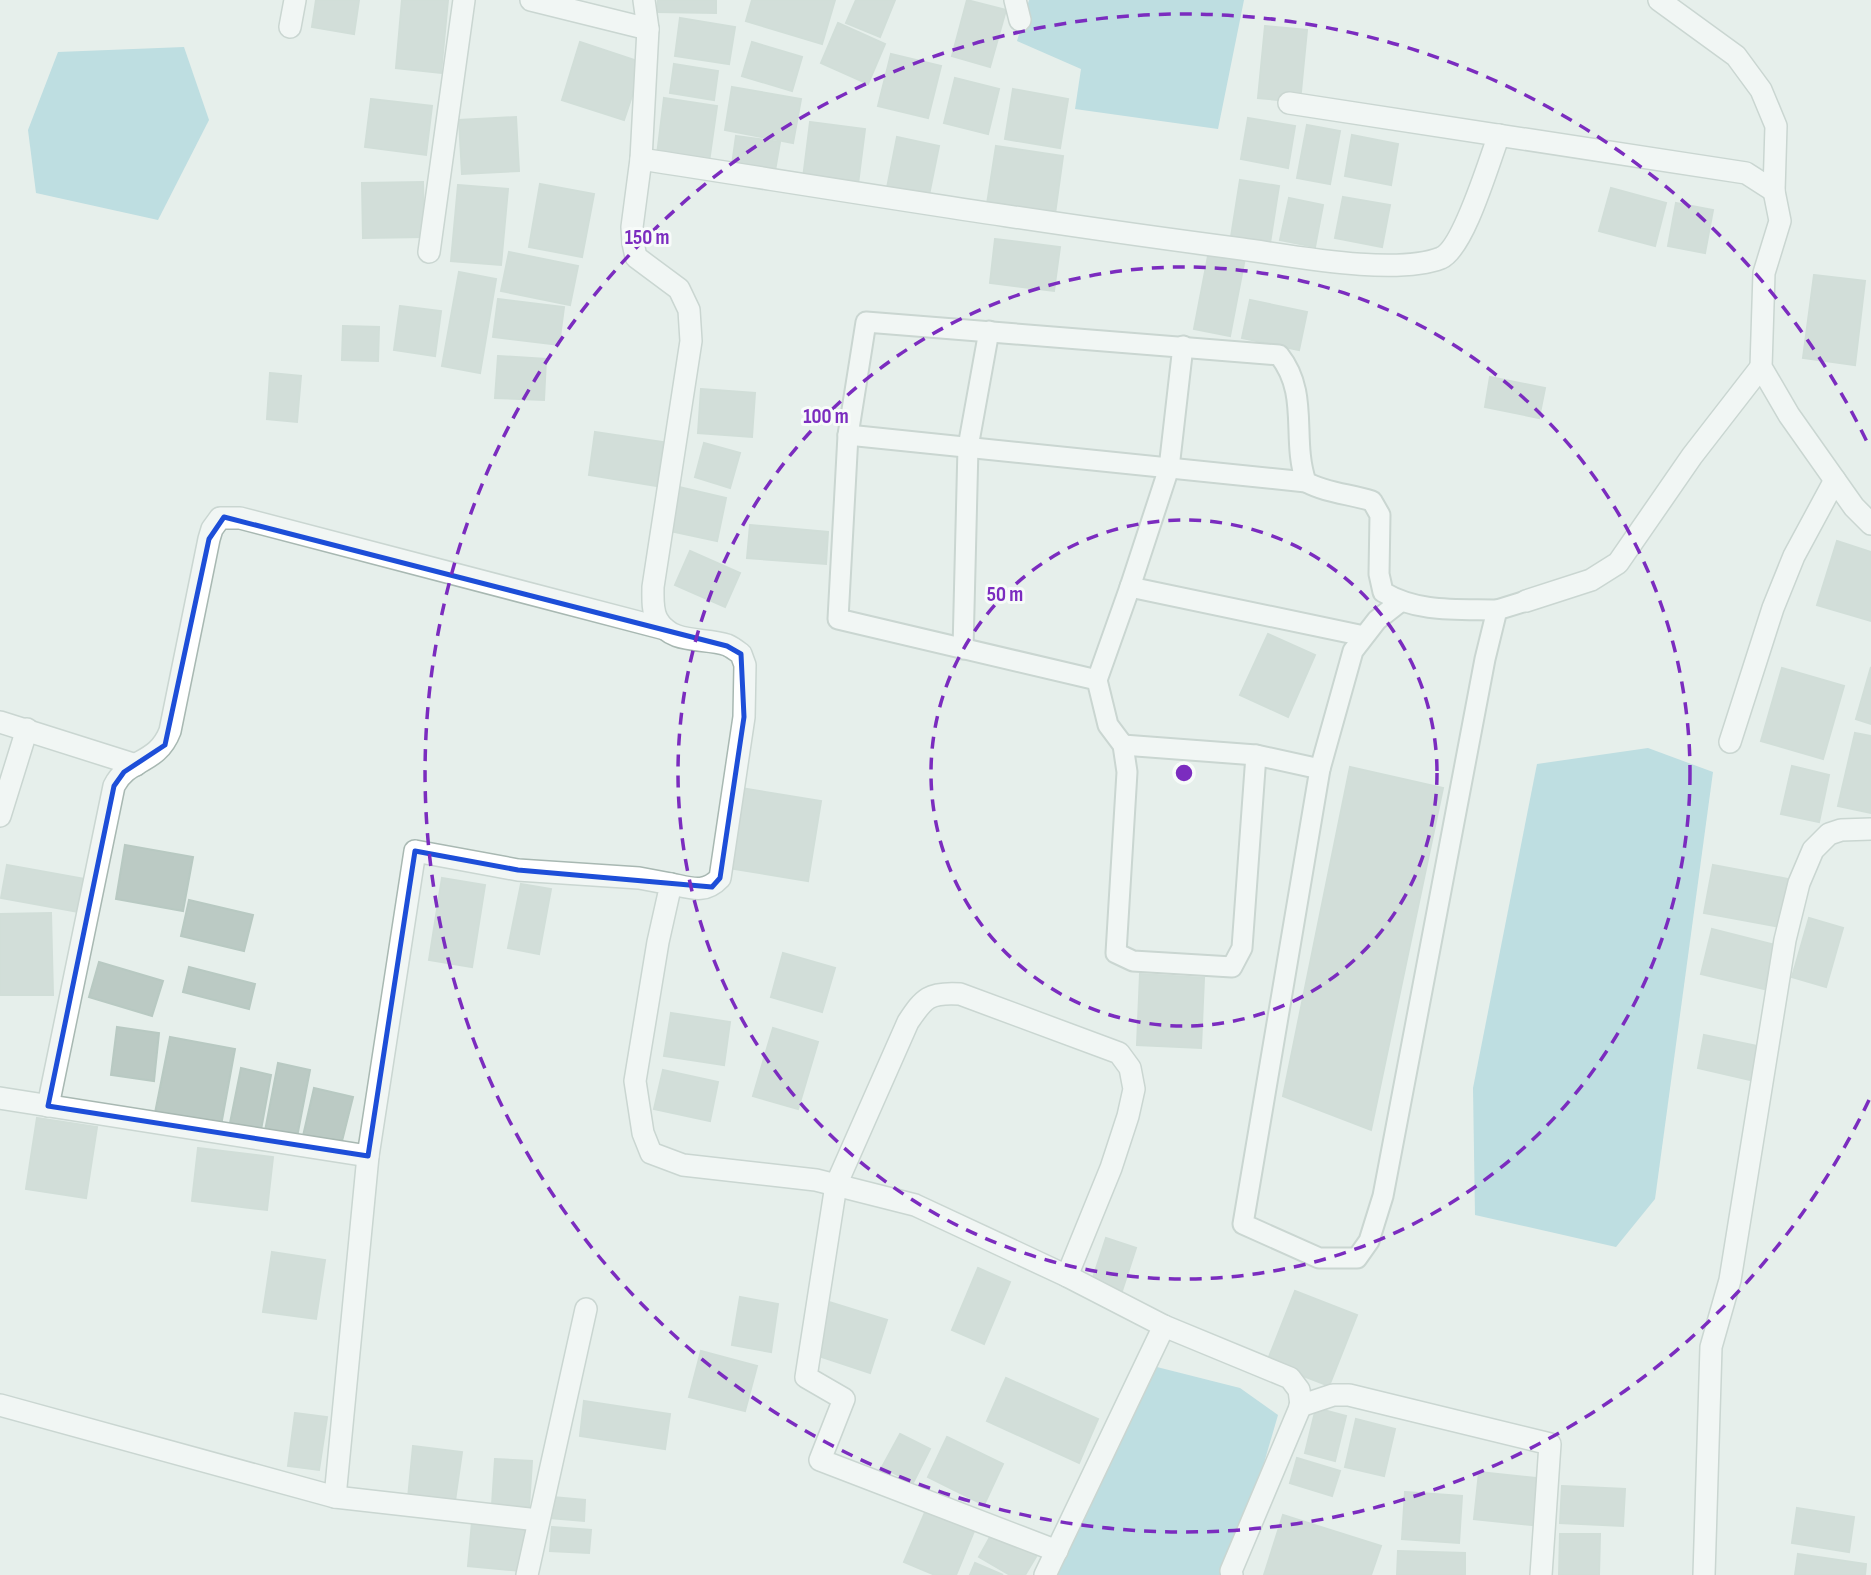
<svg xmlns="http://www.w3.org/2000/svg" width="1871" height="1575" font-family="'Sofia Sans Condensed',sans-serif">
  <rect width="100%" height="100%" fill="#e6efeb"/>
  <g fill="#8ec9d4">
    <path d="M1029,0H1244L1218,129L1075,109L1081,69L1017,41Z"/>
    <path d="M184,47L209,120L158,220L36,193L28,130L58,52Z"/>
    <path d="M1648,748L1713,772L1655,1199L1616,1247L1475,1215L1473,1088L1537,764Z"/>
    <path d="M1145,1364L1240,1388L1278,1415L1236,1559L1228,1575H1042Z"/>
  </g>
  <g fill="#bbcac4" stroke="#b8c9c2" stroke-width="2">
    <path d="M316,0H359L354,34L312,27Z"/>
    <path d="M402,0H448L441,73L396,68Z"/>
    <path d="M658,0H716V13L657,12Z"/>
    <path d="M752,0H835L822,44L746,21Z"/>
    <path d="M856,0H895L880,37L846,23Z"/>
    <path d="M967,0L1006,10L990,67L952,56Z"/>
    <path d="M680,18L735,27L729,64L675,56Z"/>
    <path d="M838,23L885,44L868,84L821,63Z"/>
    <path d="M1265,26L1307,30L1300,102L1258,98Z"/>
    <path d="M580,42L643,63L624,120L562,100Z"/>
    <path d="M752,42L802,57L792,91L742,76Z"/>
    <path d="M891,54L941,66L928,118L878,106Z"/>
    <path d="M674,64L718,71L714,100L670,93Z"/>
    <path d="M955,78L999,89L988,134L944,123Z"/>
    <path d="M732,87L801,99L793,143L725,130Z"/>
    <path d="M1013,89L1068,99L1060,148L1005,139Z"/>
    <path d="M664,98L717,106L709,162L657,155Z"/>
    <path d="M371,99L432,106L426,155L365,147Z"/>
    <path d="M516,117L519,171L462,174L459,120Z"/>
    <path d="M1248,118L1295,126L1288,168L1241,159Z"/>
    <path d="M810,122L865,129L858,184L803,178Z"/>
    <path d="M1307,125L1340,131L1330,184L1297,178Z"/>
    <path d="M1352,135L1398,144L1391,185L1345,176Z"/>
    <path d="M736,136L780,142L775,171L732,165Z"/>
    <path d="M897,137L939,146L929,195L887,188Z"/>
    <path d="M996,146L1063,156L1055,214L987,204Z"/>
    <path d="M1240,180L1279,186L1270,243L1231,237Z"/>
    <path d="M423,182L424,237L363,238L362,183Z"/>
    <path d="M540,184L594,194L582,257L529,247Z"/>
    <path d="M458,185L508,189L501,265L451,261Z"/>
    <path d="M1611,188L1666,203L1655,246L1599,231Z"/>
    <path d="M1343,197L1390,205L1382,247L1335,238Z"/>
    <path d="M1289,198L1323,205L1315,247L1280,240Z"/>
    <path d="M1676,203L1713,210L1705,253L1668,246Z"/>
    <path d="M995,239L1060,247L1054,291L990,283Z"/>
    <path d="M1209,251L1245,258L1230,336L1194,329Z"/>
    <path d="M509,252L578,266L570,305L501,291Z"/>
    <path d="M459,272L496,279L480,373L442,366Z"/>
    <path d="M1814,275L1865,281L1855,365L1803,358Z"/>
    <path d="M498,299L564,307L559,345L493,337Z"/>
    <path d="M1250,300L1307,312L1299,350L1242,338Z"/>
    <path d="M400,306L441,311L435,356L394,350Z"/>
    <path d="M343,326L379,327L378,361L342,360Z"/>
    <path d="M498,356L546,359L544,400L495,398Z"/>
    <path d="M270,373L301,376L297,422L267,419Z"/>
    <path d="M1490,377L1545,388L1539,418L1485,407Z"/>
    <path d="M701,389L755,393L752,437L698,433Z"/>
    <path d="M595,432L663,442L657,486L589,475Z"/>
    <path d="M704,443L740,453L730,488L695,477Z"/>
    <path d="M679,487L726,498L717,541L670,531Z"/>
    <path d="M750,525L828,532L826,564L747,558Z"/>
    <path d="M1837,541L1871,552V621L1817,605Z"/>
    <path d="M690,551L740,573L725,607L675,585Z"/>
    <path d="M1268,634L1315,655L1288,717L1240,695Z"/>
    <path d="M1871,667V724L1856,719Z"/>
    <path d="M1782,668L1844,686L1823,759L1761,741Z"/>
    <path d="M1855,733L1871,736V813L1838,806Z"/>
    <path d="M1792,766L1829,775L1819,822L1781,814Z"/>
    <path d="M1350,767L1443,788L1371,1130L1283,1096Z"/>
    <path d="M741,788L821,801L808,881L728,868Z"/>
    <path d="M125,845L193,857L183,911L116,899Z"/>
    <path d="M7,865L85,879L79,912L1,898Z"/>
    <path d="M1713,865L1788,879L1780,927L1704,913Z"/>
    <path d="M442,878L485,885L472,967L429,960Z"/>
    <path d="M521,884L551,889L539,954L508,948Z"/>
    <path d="M189,900L253,915L244,951L181,936Z"/>
    <path d="M51,913L53,995H0V914Z"/>
    <path d="M1809,918L1843,928L1826,987L1792,977Z"/>
    <path d="M1712,929L1775,945L1764,989L1701,974Z"/>
    <path d="M783,953L835,968L822,1012L771,997Z"/>
    <path d="M99,962L163,981L152,1016L89,997Z"/>
    <path d="M189,967L255,984L249,1009L183,992Z"/>
    <path d="M1140,974L1204,978L1201,1048L1137,1045Z"/>
    <path d="M671,1013L730,1022L724,1065L664,1056Z"/>
    <path d="M117,1027L159,1033L154,1081L111,1075Z"/>
    <path d="M773,1028L818,1042L798,1109L753,1096Z"/>
    <path d="M1704,1035L1767,1048L1759,1082L1698,1068Z"/>
    <path d="M170,1037L235,1049L220,1131L154,1118Z"/>
    <path d="M278,1063L310,1070L297,1137L265,1131Z"/>
    <path d="M241,1068L271,1075L261,1130L230,1123Z"/>
    <path d="M663,1070L718,1082L710,1121L654,1109Z"/>
    <path d="M314,1088L353,1097L341,1145L303,1136Z"/>
    <path d="M37,1118L97,1127L86,1198L26,1189Z"/>
    <path d="M198,1148L273,1157L267,1210L192,1201Z"/>
    <path d="M1106,1238L1136,1248L1121,1294L1091,1284Z"/>
    <path d="M272,1252L325,1260L316,1319L263,1312Z"/>
    <path d="M978,1268L1010,1282L984,1344L952,1330Z"/>
    <path d="M1295,1291L1357,1315L1329,1386L1267,1362Z"/>
    <path d="M740,1297L778,1304L771,1352L732,1345Z"/>
    <path d="M829,1302L887,1320L870,1373L813,1354Z"/>
    <path d="M701,1351L757,1366L745,1411L689,1397Z"/>
    <path d="M1006,1378L1098,1419L1079,1463L987,1421Z"/>
    <path d="M584,1401L670,1414L665,1449L580,1436Z"/>
    <path d="M1316,1408L1346,1416L1335,1461L1305,1453Z"/>
    <path d="M295,1413L327,1417L319,1470L288,1466Z"/>
    <path d="M1356,1419L1395,1429L1384,1476L1345,1467Z"/>
    <path d="M900,1434L930,1449L913,1483L882,1467Z"/>
    <path d="M947,1437L1003,1464L984,1505L928,1477Z"/>
    <path d="M413,1446L462,1452L455,1501L408,1498Z"/>
    <path d="M1297,1458L1340,1471L1332,1496L1290,1483Z"/>
    <path d="M495,1459L532,1461L529,1507L492,1505Z"/>
    <path d="M1479,1472L1545,1479L1541,1526L1474,1519Z"/>
    <path d="M1562,1486L1625,1489L1623,1526L1560,1523Z"/>
    <path d="M1405,1492L1462,1496L1459,1543L1402,1539Z"/>
    <path d="M552,1497L585,1500L584,1521L550,1518Z"/>
    <path d="M929,1503L977,1524L956,1575H935L904,1562Z"/>
    <path d="M1797,1508L1854,1517L1849,1552L1792,1543Z"/>
    <path d="M1283,1515L1381,1546L1371,1575H1264Z"/>
    <path d="M472,1522L529,1529L521,1571L468,1566Z"/>
    <path d="M552,1527L591,1530L589,1553L550,1551Z"/>
    <path d="M994,1530L1037,1555L1025,1575H1010L979,1557Z"/>
    <path d="M1560,1534H1600L1599,1575H1559Z"/>
    <path d="M1398,1551L1465,1553V1575H1397Z"/>
    <path d="M1798,1554L1866,1564L1865,1575H1795Z"/>
    <path d="M975,1563L1003,1575H970Z"/>
  </g>
  <g fill="none" stroke-linecap="round" stroke-linejoin="round">
    <defs>
      <g id="service">
        <path d="M848,435L1306,482"/>
        <path d="M1130,587L1364,636"/>
        <path d="M1400,602L1377,620L1353,651L1320,769L1243,1224L1319,1258H1357L1369,1241L1383,1196L1485,659L1497,610L1526,601"/>
        <path d="M963,649L968,447L989,331"/>
        <path d="M1097,680L1130,587L1169,468L1183,346"/>
        <path d="M1123,745L1256,755"/>
        <path d="M1320,769L1256,755L1242,948L1232,967L1133,961L1116,953L1127,772L1123,745L1108,725L1097,680L838,619L848,435L866,322L1279,355C1310,394 1291,438 1306,482C1326,493 1350,494 1372,501L1380,515L1379,574L1383,592C1418,613 1458,609 1497,610"/>
      </g>
      <g id="minor">
        <path d="M531,0L648,29"/>
        <path d="M644,0L648,29L641,159L632,227L633,243L636,257L679,289L689,310L691,341L653,587C653,597 652,610 657,619C671,645 704,637 727,645C732,647 737,651 741,654L745,665L744,717L720,878C705,894 691,888 671,884"/>
        <path d="M1015,0L1020,20"/>
        <path d="M1659,0L1736,56L1761,90L1776,126L1774,191L1780,221L1764,273L1761,367L1789,415L1854,507L1871,524"/>
        <path d="M290,27L295,0"/>
        <path d="M1289,103L1746,173L1774,191"/>
        <path d="M641,159C841,190 1041,223 1242,249C1293,256 1395,276 1441,258C1464,248 1489,161 1499,135"/>
        <path d="M429,252L464,0"/>
        <path d="M1526,601L1591,580L1618,563L1692,456L1761,367"/>
        <path d="M0,722L136,765"/>
        <path d="M1730,742L1773,608L1794,556L1835,480"/>
        <path d="M0,816L27,729"/>
        <path d="M0,1098L368,1156"/>
        <path d="M48,1106L114,786C128,758 157,765 170,731L209,539L212,529L220,518H240L665,629"/>
        <path d="M1164,1326L1290,1378L1299,1390L1301,1405L1231,1571L1232,1575"/>
        <path d="M0,1405L335,1497L538,1520"/>
        <path d="M1300,1406L1333,1395H1349L1550,1444L1541,1575"/>
        <path d="M335,1497L368,1156L415,851L518,870L639,878L671,884L658,942L635,1081L643,1133L651,1153L683,1165L816,1180L915,1205L1067,1276L1164,1326L1045,1575"/>
        <path d="M1057,1551L820,1460L844,1399L806,1377L836,1185L908,1022C924,998 929,992 960,994L1119,1053L1130,1068L1134,1089L1128,1116L1111,1168L1067,1276"/>
        <path d="M527,1575L586,1309"/>
        <path d="M1704,1575L1711,1347L1730,1280L1785,940L1799,883L1813,850L1829,834L1841,830L1871,829"/>
      </g>
    </defs>
    <use href="#service" stroke="#a8b8b2" stroke-width="23"/>
    <use href="#minor" stroke="#a8b8b2" stroke-width="24"/>
    <use href="#service" stroke="#fff" stroke-width="19"/>
    <use href="#minor" stroke="#fff" stroke-width="21"/>
  </g>
  <path d="M0 0H1871V1575H0ZM224,517L727,646L741,654L744,717L720,878L712,887L518,870L415,851L368,1156L48,1106L114,786L124,772L165,745L209,539Z" fill="#e6efeb" fill-opacity=".55" fill-rule="evenodd"/>
  <path fill="none" stroke="#1d4ed8" stroke-width="5" stroke-linejoin="round" d="M224,517L727,646L741,654L744,717L720,878L712,887L518,870L415,851L368,1156L48,1106L114,786L124,772L165,745L209,539Z"/>
  <g fill="none" stroke="#7b2cbf" stroke-width="3.5" stroke-dasharray="12 9">
    <circle cx="1184" cy="773" r="253"/>
    <circle cx="1184" cy="773" r="506"/>
    <path d="M1869 1100A759 759 0 1 1 1869 446"/>
  </g>
  <circle cx="1184" cy="773" r="10" fill="#7b2cbf" stroke="#f7fbf9" stroke-width="3.5"/>
  <g font-size="21" text-anchor="middle" font-weight="bold" fill="#7b2cbf" stroke="#f7fbf9" stroke-width="6" stroke-linejoin="round" paint-order="stroke">
    <text x="647" y="244">150 m</text>
    <text x="826" y="423">100 m</text>
    <text x="1005" y="601">50 m</text>
  </g>
</svg>
